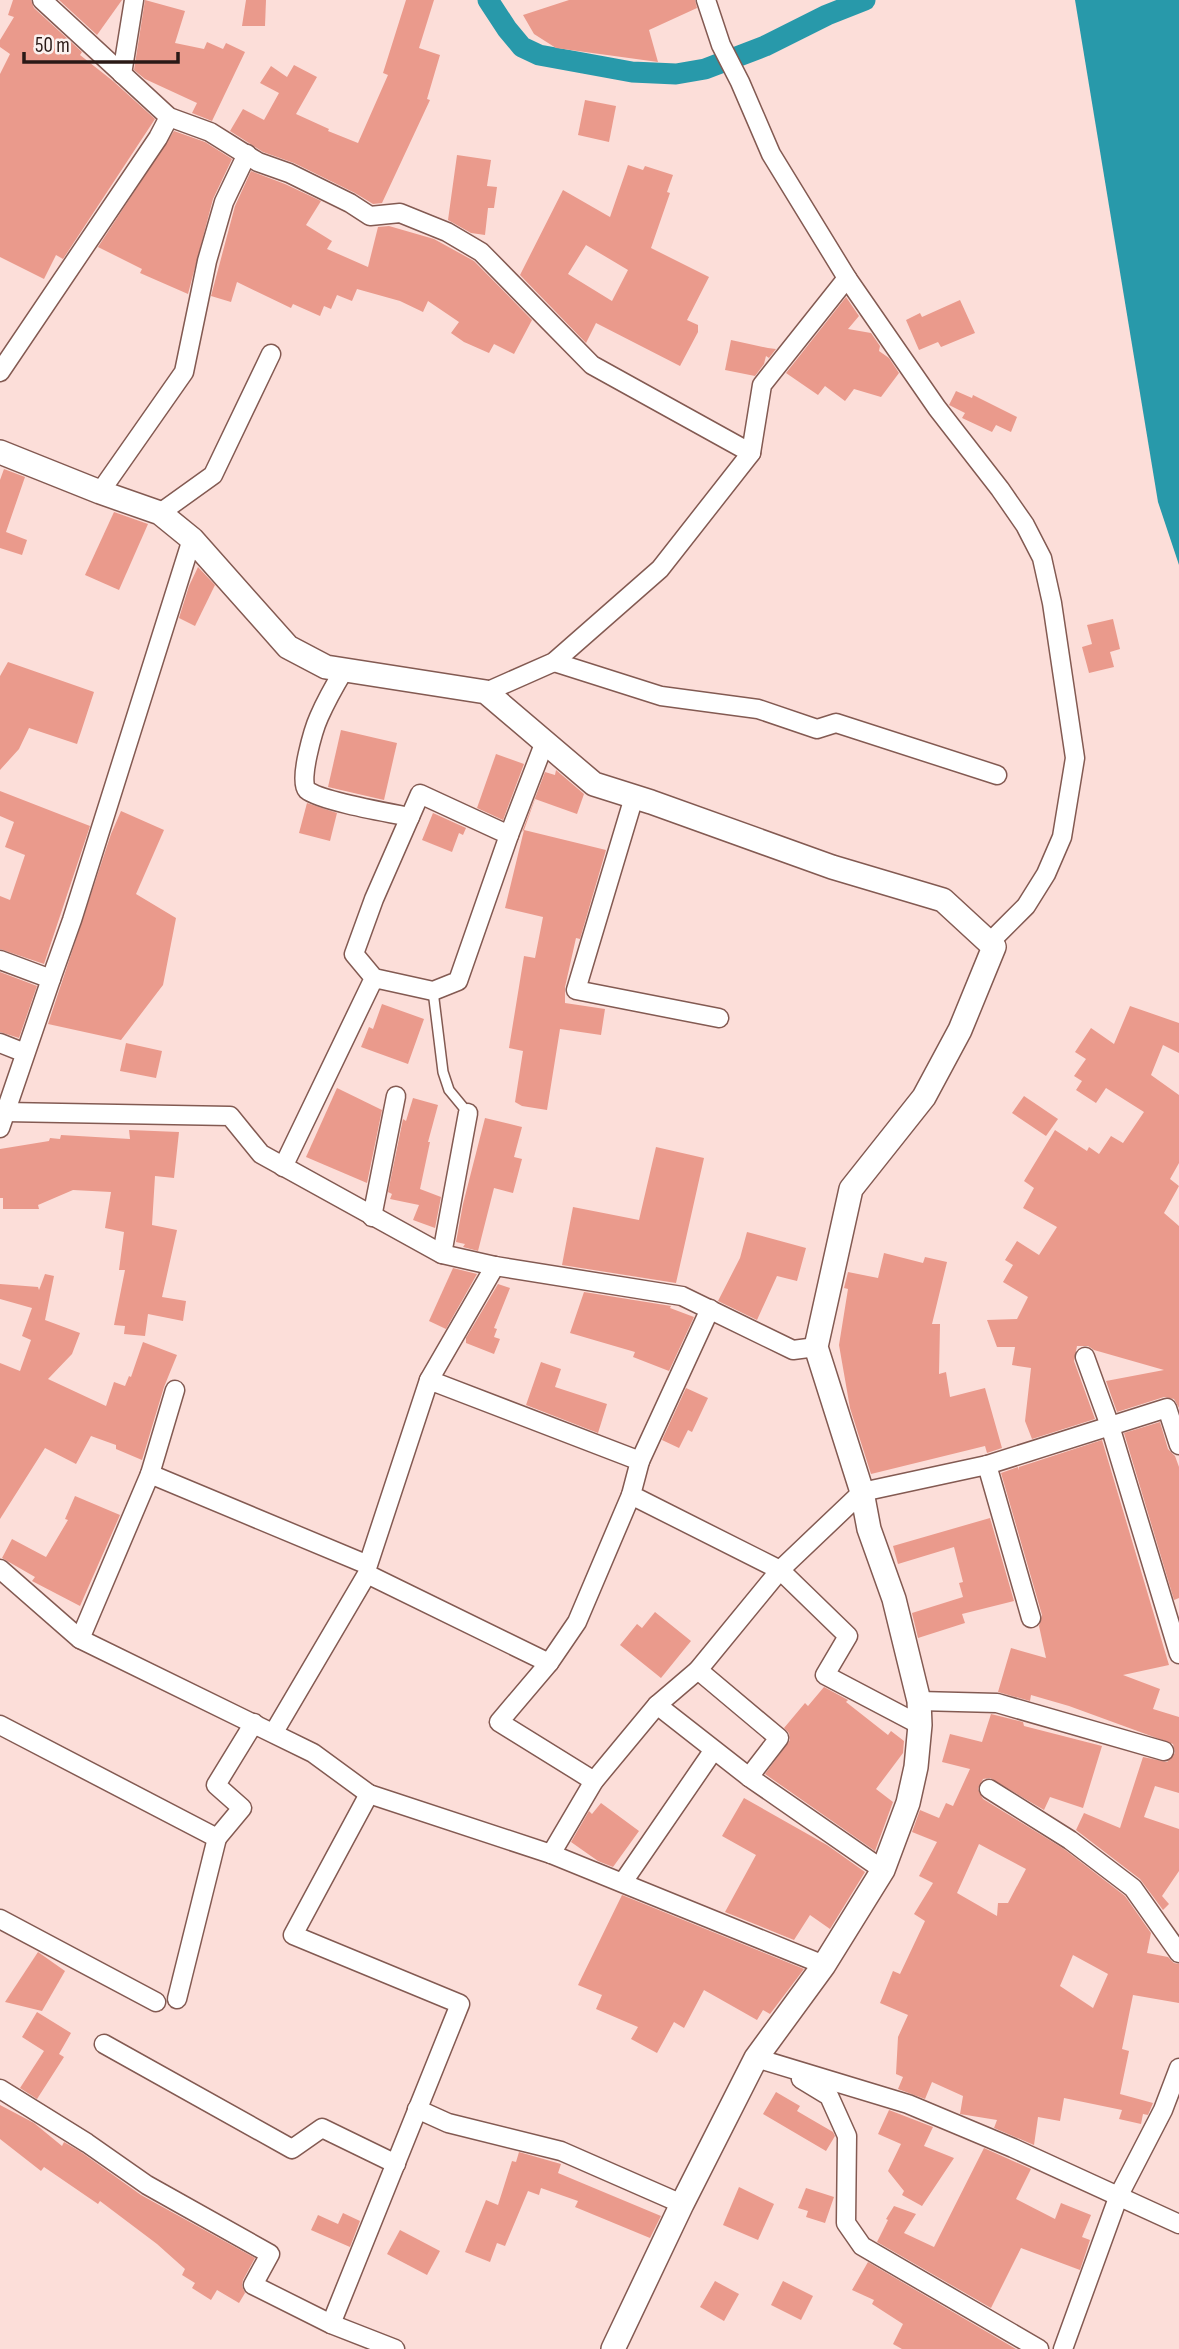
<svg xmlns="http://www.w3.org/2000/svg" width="1179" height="2349" font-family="'Sofia Sans Condensed',sans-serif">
  <rect width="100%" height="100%" fill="#fcded9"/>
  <path fill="#2899aa" d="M1075,0H1179V565L1158,502Z"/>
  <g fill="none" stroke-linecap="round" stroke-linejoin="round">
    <path stroke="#2899aa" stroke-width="21" d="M488,0L507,29L522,47L539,55L632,72L676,74L705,69L765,46L827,15L865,0"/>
  </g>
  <g fill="#ea9a8c" fill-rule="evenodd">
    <path d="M13,0H31L34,8L82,52L80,55L113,81L155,119L63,259L56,255L44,279L0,257V74L10,54L0,47V40L14,17L8,15Z"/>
    <path d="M59,0H122L97,35Z"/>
    <path d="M145,0L185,11L175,43L204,49L207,42L223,49L226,43L245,52L212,121L192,113L197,103L145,79L134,70Z"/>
    <path d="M246,0H266L265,26H242Z"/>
    <path d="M406,0H434L419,48L440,55L427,99L430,100L382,203L373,204L355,193L294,163L263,152L230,131L243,109L264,120L279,93L260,83L271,66L287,77L294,65L317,77L296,114L329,129L328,131L358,143L388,75L383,73Z"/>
    <path d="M569,0H695L697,8L649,30L658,62L556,48L534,34L523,15Z"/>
    <path d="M585,100L616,106L609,142L578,135Z"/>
    <path d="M174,131L205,142L232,159L213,199L188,294L140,273L142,269L98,247Z"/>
    <path d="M457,155L491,160L487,186L497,187L494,208H488L485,235L471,233L448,220Z"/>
    <path d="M628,165L643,170L645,166L673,175L667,192L670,193L651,248L709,277L687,320L698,325V332L680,366L596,323L586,343L520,275L563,190L610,217ZM586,245L628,270L612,301L568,274Z"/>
    <path d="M251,171L285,184L321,201L306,225L332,241L327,249L368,267L378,227L389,226L434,239L474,261L532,320L514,354L494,344L489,353L464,342L451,333L459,322L428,301L423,312L400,301L357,289L352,301L337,295L331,309L324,306L320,316L293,304L291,308L237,282L231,302L211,296L235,206Z"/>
    <path d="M846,297L859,316L848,329L871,333L880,346L879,351L889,358L899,373L881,397L854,389L845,401L825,386L818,395L786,373Z"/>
    <path d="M960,300L975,333L941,347L938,342L919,350L906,320L920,313L922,317Z"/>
    <path d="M731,340L768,348L776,349L769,358L766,356L764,364L755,376L725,370Z"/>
    <path d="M956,391L972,398L973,395L1017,417L1011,432L996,425L992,432L962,418L965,413L949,405Z"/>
    <path d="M4,469L25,477L6,532L27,540L22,555L0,548V480Z"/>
    <path d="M114,512L148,524L119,590L85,575Z"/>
    <path d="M198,567L215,585L195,626L179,618L189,586Z"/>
    <path d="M1113,619L1120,649L1110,652L1114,667L1089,673L1082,647L1092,644L1087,625Z"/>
    <path d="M8,662L94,692L77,744L29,728L19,749L0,770V676Z"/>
    <path d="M341,730L397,743L384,800L328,787Z"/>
    <path d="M496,754L524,764L503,820L477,808Z"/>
    <path d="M556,770L584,794L577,814L535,799L524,830L606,850L580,939L576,938L565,987V1003L605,1009L601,1035L560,1029L547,1110L522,1106L515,1102L523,1051L509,1048L524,956L535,958L543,917L505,908L524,830L522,832L545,772L555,775Z"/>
    <path d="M0,791L90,826L44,964L0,949V896L10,900L25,855L5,847L14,822L0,816Z"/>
    <path d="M307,803L337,813L330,841L299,833Z"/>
    <path d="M121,811L164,830L136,894L176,918L163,985L121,1040L48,1024L111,834Z"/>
    <path d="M433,813L466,828L463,835L459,833L452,852L422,840Z"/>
    <path d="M0,972L37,986L19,1038L0,1032Z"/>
    <path d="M382,1004L424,1019L408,1064L361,1047L369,1027L373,1029Z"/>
    <path d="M1130,1006L1179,1023V1053L1163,1045L1151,1075L1179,1095V1163L1170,1179L1179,1186L1164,1213L1179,1226V1408L1174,1399L1164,1397L1117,1412L1106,1381L1164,1370L1094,1350L1088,1346H1077L1074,1361L1095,1419L1032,1439L1025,1421L1031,1368L1012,1365L1015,1347H997L987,1320L1017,1319L1028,1297L1003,1282L1013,1265L1005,1260L1017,1241L1039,1255L1057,1227L1023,1208L1034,1188L1024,1181L1055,1130L1087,1151L1089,1147L1099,1154L1111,1136L1123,1143L1144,1112L1106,1088L1096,1103L1076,1090L1082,1081L1074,1076L1086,1059L1075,1052L1091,1028L1114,1044Z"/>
    <path d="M126,1043L162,1051L156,1078L120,1071Z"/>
    <path d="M337,1088L382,1110L367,1183L306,1157Z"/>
    <path d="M1024,1096L1058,1119L1046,1136L1012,1113Z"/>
    <path d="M413,1098L438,1105L428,1142H430L420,1189L441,1197L435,1228L413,1220L419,1205L390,1199L392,1194L388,1192L403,1119L406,1121Z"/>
    <path d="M485,1118L522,1127L514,1157L522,1159L513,1193L494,1188L478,1251L463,1247L465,1244L456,1242L463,1204Z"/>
    <path d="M129,1130L179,1132L174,1178L155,1176L152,1225L177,1230L162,1297L186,1301L183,1321L148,1314L145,1336L124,1334L125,1326L114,1325L125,1270H119L124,1232L105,1228L111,1192L73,1190L38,1205L39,1209H3V1198H0V1149L49,1141L50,1138L60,1139L61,1135L130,1139Z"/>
    <path d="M656,1147L704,1158L676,1283L562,1265L573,1207L639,1220Z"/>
    <path d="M747,1232L806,1248L797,1281L777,1276L757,1320L718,1301L740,1258Z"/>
    <path d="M884,1253L923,1263L925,1257L947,1262L932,1324H940L939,1374L946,1372L950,1397L985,1388L1002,1448L987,1453L985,1446L871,1474L850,1408L839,1345L848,1289L844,1288L848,1272L878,1278Z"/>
    <path d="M453,1268L477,1274L446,1329L429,1321Z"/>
    <path d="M45,1274L54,1276L45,1320L80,1333L72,1354L48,1379L106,1406L114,1382L125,1386L129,1376L131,1377L143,1342L177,1355L164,1387L142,1460L116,1449V1445L91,1436L76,1464L45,1448L0,1519V1363L20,1371L31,1340L22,1336L32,1308L0,1299V1284L38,1287L39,1290Z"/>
    <path d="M498,1284L510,1288L494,1328L497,1329L494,1337L500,1339L494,1354L466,1343V1338Z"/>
    <path d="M584,1292L671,1306L670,1308L694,1317L669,1371L633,1357L635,1352L570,1333Z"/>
    <path d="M541,1362L561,1369L555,1387L607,1404L598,1433L526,1405Z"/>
    <path d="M686,1388L708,1398L692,1432L688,1430L679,1448L662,1440Z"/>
    <path d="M1160,1422L1168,1449L1175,1456L1179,1467V1598L1174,1600L1124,1433Z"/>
    <path d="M1102,1440L1169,1665L1123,1675L1160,1689L1153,1709L1179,1717V1793L1155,1786L1144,1817L1179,1829V1871L1162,1896L1169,1904L1163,1910L1140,1879L1076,1830L1084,1813L1120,1828L1143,1757L1167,1762L1175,1753L1173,1744L1069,1706L1031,1695L1030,1701L998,1692L1011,1648L1046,1658L1039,1626L1042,1615L1001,1473L1018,1467L1019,1470V1467Z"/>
    <path d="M75,1496L120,1515L80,1606L32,1581L35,1577L2,1558L12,1539L46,1557L68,1520L65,1519Z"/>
    <path d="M990,1518L1014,1601L962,1614L965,1623L918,1638L912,1613L963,1597L959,1583L963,1582L954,1547L898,1564L893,1546Z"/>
    <path d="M655,1612L691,1641L661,1678L620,1645L637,1624L642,1628Z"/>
    <path d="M824,1687L848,1700L846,1702L888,1735L891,1731L904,1741L903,1753L876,1789L893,1802L875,1851L765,1774L790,1740L789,1733L784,1728L805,1703L808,1706Z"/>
    <path d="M991,1714L1023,1722L1024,1726L1102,1746L1083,1808L1050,1797L1044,1810L990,1778L983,1779L978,1789L983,1799L1064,1849L1125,1896L1151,1933L1147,1953L1168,1957L1174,1963L1179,1964V2003L1133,1995L1122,2049L1129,2051L1120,2094L1153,2103L1148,2115L1143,2114L1141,2124L1119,2119L1122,2110L1064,2098L1060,2121L1038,2117L1034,2145L994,2128L997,2120L960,2114L963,2096L932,2082L925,2099L898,2089L903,2077L896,2074L898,2037L908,2015L880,2003L893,1971L900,1974L925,1921L914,1914L933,1883L919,1876L937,1842L912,1832L920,1810L939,1818L946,1803L953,1806L970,1769L942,1762L950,1734L982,1742ZM979,1844L1026,1869L1008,1903H998L997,1916L957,1893ZM1073,1955L1108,1974L1093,2008L1060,1986Z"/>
    <path d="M744,1798L827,1845L865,1872L830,1929L810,1915L794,1940L725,1912L756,1855L722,1836Z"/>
    <path d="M601,1803L639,1831L613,1867L598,1861L571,1842L589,1811L592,1814Z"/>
    <path d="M622,1895L804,1969L770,2014L763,2010L757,2020L704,1990L684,2028L674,2022L657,2053L631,2039L638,2027L596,2009L602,1995L578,1985Z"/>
    <path d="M38,1952L65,1971L42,2011L5,2002Z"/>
    <path d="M37,2012L71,2033L59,2054L64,2057L37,2099L20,2088L44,2051L22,2037Z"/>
    <path d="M776,2092L800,2106L797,2111L833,2132L835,2136L826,2151L763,2114Z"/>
    <path d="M0,2105L34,2123L62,2146L64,2142L81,2152L141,2195L255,2258L243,2280L242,2286L245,2293L239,2303L217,2290L211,2300L192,2288L195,2283L182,2275L185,2269L157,2244L100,2201L98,2204L44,2167L41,2171L0,2139Z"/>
    <path d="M889,2110L933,2127L924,2146L954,2158L922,2206L902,2195L904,2191L888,2171L901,2144L878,2134Z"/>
    <path d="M984,2148L1031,2169L1016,2199L1055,2219L1061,2203L1091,2215L1082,2237L1090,2240L1080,2270L1021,2248L991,2308L877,2242L888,2220L886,2219L894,2206L916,2214L904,2233L934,2247Z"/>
    <path d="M519,2152L561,2164L558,2173L661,2216L650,2238L575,2207L578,2201L541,2188L539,2195L528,2191L505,2246L497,2243L490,2262L465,2252L486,2200L498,2205L512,2161L516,2162Z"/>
    <path d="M739,2187L774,2204L758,2240L723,2225Z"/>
    <path d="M806,2188L834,2197L825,2223L806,2217L808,2211L798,2208Z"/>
    <path d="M343,2213L360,2221L350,2247L311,2230L318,2215L338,2224Z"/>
    <path d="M400,2230L440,2251L427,2275L387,2254Z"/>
    <path d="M868,2262L1016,2349H902L893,2344L903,2324L872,2304L874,2300L852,2290Z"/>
    <path d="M715,2281L739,2294L724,2321L700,2307Z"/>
    <path d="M783,2281L813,2296L801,2320L771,2305Z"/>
  </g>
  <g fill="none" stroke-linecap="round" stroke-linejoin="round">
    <defs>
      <path id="service" d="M433,991L443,1072L449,1090L468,1113"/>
      <g id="minor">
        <path d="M42,0L169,117L210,132L258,162L289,173L350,203L370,216L400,213L447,232L481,252L592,365L751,453"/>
        <path d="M706,0L721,45L740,82L771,154L847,278L937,408L1000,489L1025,525L1042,558L1052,603L1075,758L1062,837L1046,874L1026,906L989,943"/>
        <path d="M122,74L134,0"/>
        <path d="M0,372L158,138L169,117"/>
        <path d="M100,492L184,372L207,261L224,202L247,154"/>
        <path d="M160,513L213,475L271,354"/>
        <path d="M554,662L661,696L758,709L817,729L836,723L997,775"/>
        <path d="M344,670C335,685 326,701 319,717C314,728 298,781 307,790C320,801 390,813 410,817"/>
        <path d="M486,692L554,662L660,569L751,453L762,385L847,278"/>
        <path d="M634,797L576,990L719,1018"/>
        <path d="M509,835L544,744"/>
        <path d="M0,960L51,979L0,1128"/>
        <path d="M51,979L72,920L192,539"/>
        <path d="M0,1043L25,1053"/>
        <path d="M5,1112L230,1116L261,1154L442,1254L495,1266L682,1296L793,1350L816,1347"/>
        <path d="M283,1167L374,978L354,954L374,899L420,794L509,835L458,981L433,991L374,978"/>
        <path d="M372,1217L396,1096"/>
        <path d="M442,1254L468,1113"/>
        <path d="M1085,1357L1110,1426L1179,1654"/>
        <path d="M429,1380L495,1266"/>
        <path d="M640,1461L710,1309"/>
        <path d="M987,1465L1031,1618"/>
        <path d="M150,1474L368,1565L429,1380L640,1461L631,1495L780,1570L848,1636L825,1675L920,1725"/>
        <path d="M0,1569L80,1639L313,1753L369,1794L551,1854L824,1965"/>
        <path d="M80,1639L150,1474L175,1390"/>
        <path d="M549,1663L577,1622L631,1495"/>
        <path d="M698,1670L779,1738L749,1777"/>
        <path d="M919,1701L997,1703L1164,1751"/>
        <path d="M657,1705L749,1777L883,1870"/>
        <path d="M0,1725L217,1838L242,1808L216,1785L254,1723"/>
        <path d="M274,1732L367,1574L549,1663L499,1722L594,1781"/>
        <path d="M989,1789L1070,1840L1133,1888L1179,1953"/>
        <path d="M551,1854L594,1781L657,1705L698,1670L780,1570L862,1492L987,1465L1167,1408L1179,1445"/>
        <path d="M623,1882L713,1751"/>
        <path d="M0,1919L156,2002"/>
        <path d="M177,1999L217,1838"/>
        <path d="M104,2044L292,2149L322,2128L396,2164"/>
        <path d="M756,2058L908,2104L1013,2148L1179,2224"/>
        <path d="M801,2079L829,2096L847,2136L846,2223L862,2246L1039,2349"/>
        <path d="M0,2089L87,2143L147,2185L270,2254L253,2285L331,2324L395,2349"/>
        <path d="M417,2109L448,2123L561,2151L682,2204"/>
        <path d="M331,2324L460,2004L293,1935L369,1794"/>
        <path d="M1063,2349L1119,2195L1163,2110L1179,2068"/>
      </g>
      <path id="tertiary" d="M0,452L100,492L160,513L192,539L288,647L326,667L486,692L594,784L651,802L832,867L943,900L994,947L960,1030L924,1097L851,1189L816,1347L862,1492L869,1529L894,1599L919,1701L920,1725L916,1767L908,1803L883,1870L824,1965L756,2058L682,2204L613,2349"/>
    </defs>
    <use href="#service" stroke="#835a52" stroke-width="12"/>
    <use href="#minor" stroke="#835a52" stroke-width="21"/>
    <use href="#tertiary" stroke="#835a52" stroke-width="26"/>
    <use href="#service" stroke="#fff" stroke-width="9"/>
    <use href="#minor" stroke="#fff" stroke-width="18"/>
    <use href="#tertiary" stroke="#fff" stroke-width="23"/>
  </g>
  <path d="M24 52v10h154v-10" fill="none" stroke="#2a1916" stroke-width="3.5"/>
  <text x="35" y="52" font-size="21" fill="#2a1916" stroke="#fbf1ef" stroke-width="5" paint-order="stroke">50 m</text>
</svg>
